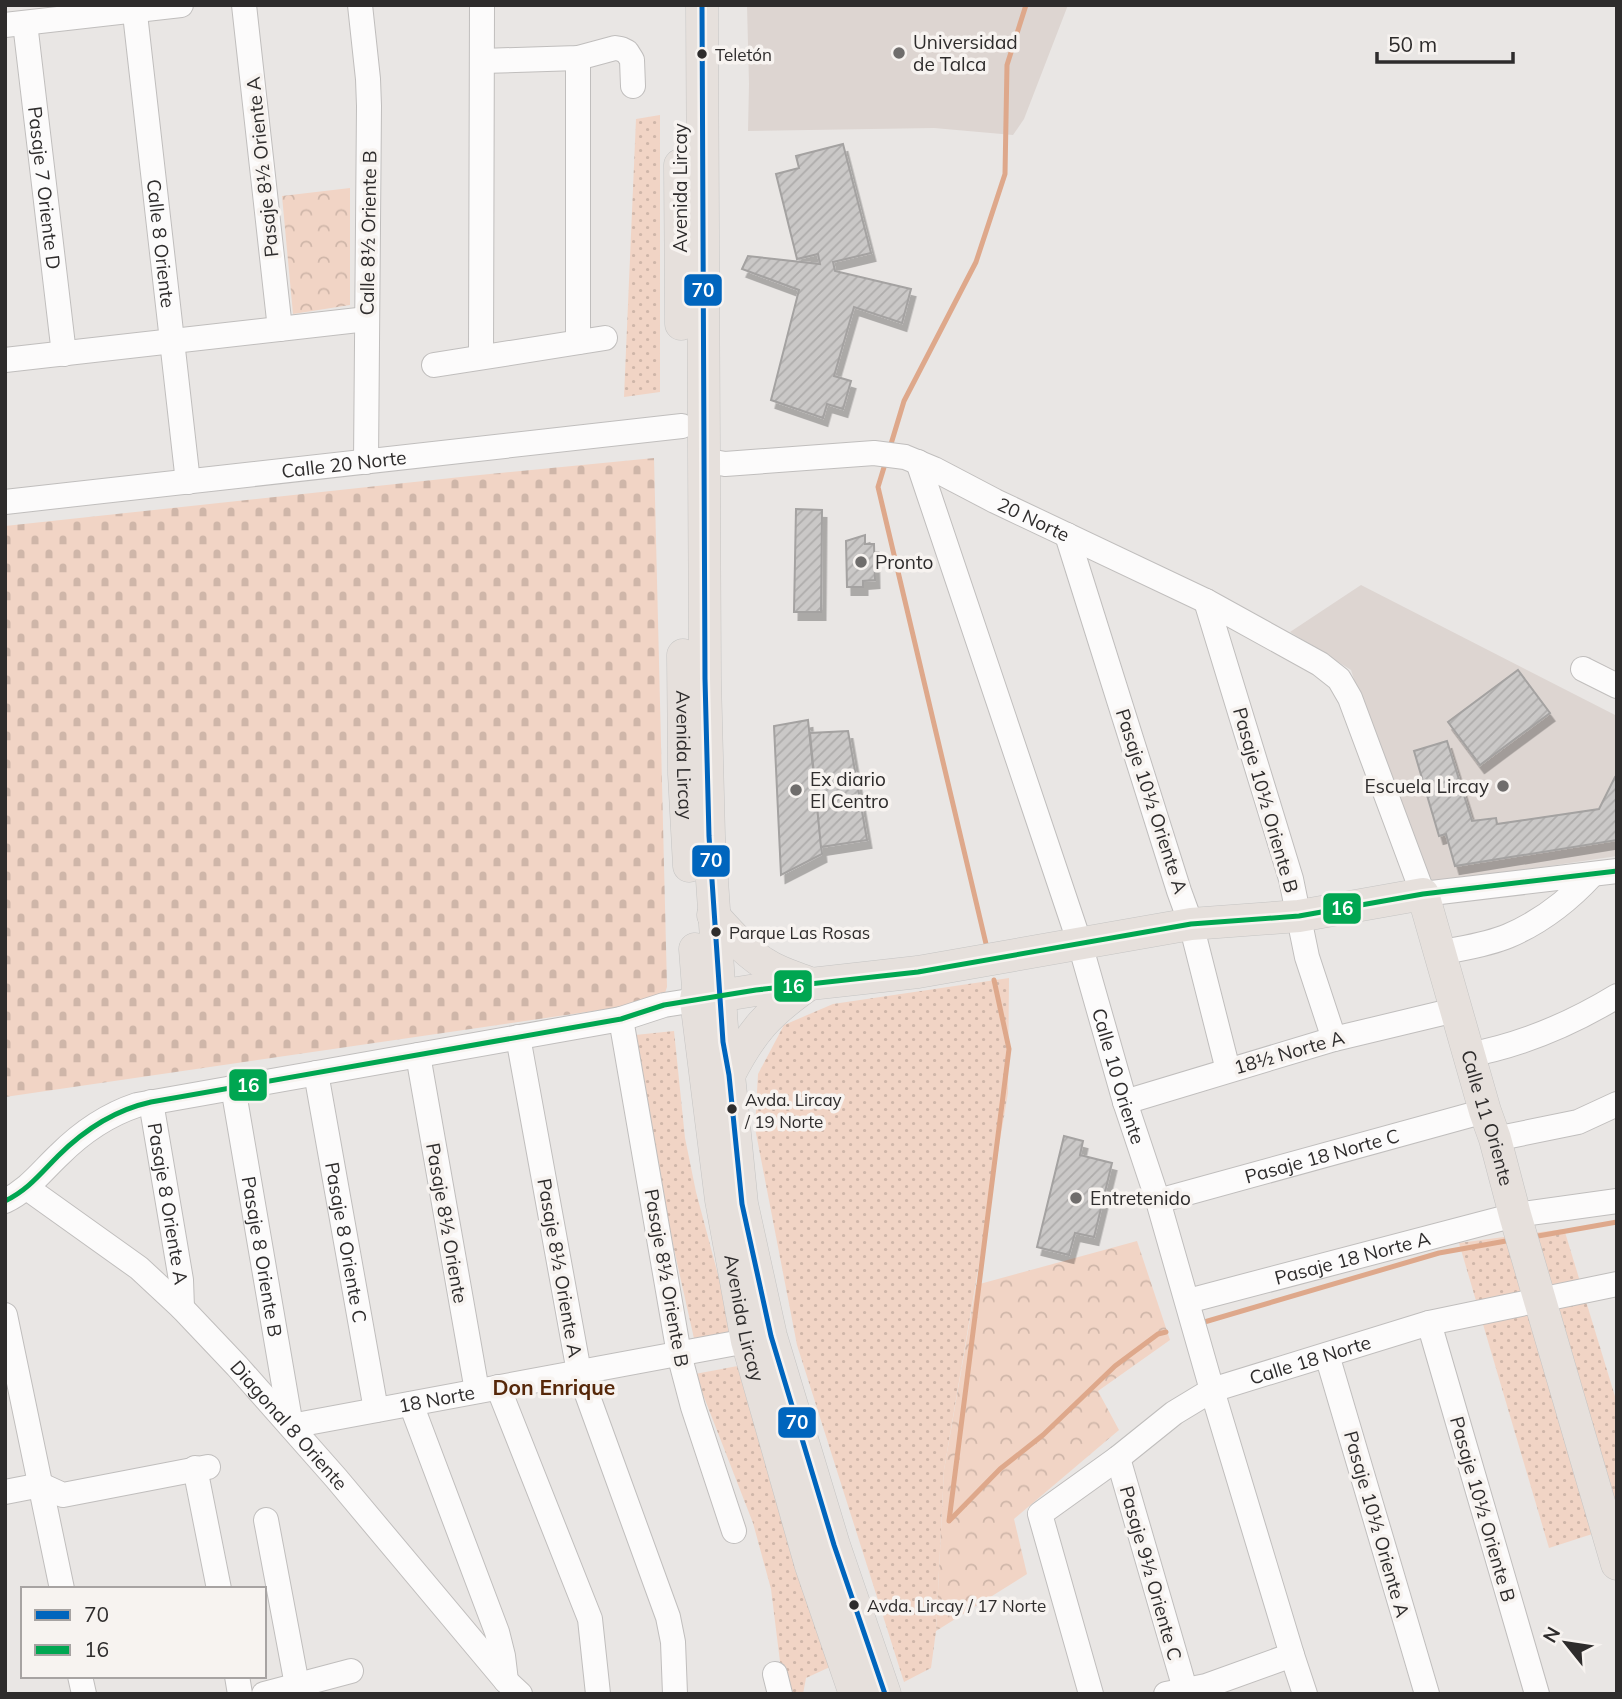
<svg xmlns="http://www.w3.org/2000/svg" width="1622" height="1699" font-family="Mulish,sans-serif">
  <defs>
    <pattern id="grass-dots" width="8" height="8" patternUnits="userSpaceOnUse" patternTransform="scale(1.75)"><rect width="8" height="8" fill="#f1d4c5"/><path d="M2 2h.1M6 6h.1" fill="none" stroke="#cfb6a9" stroke-width="1.8" stroke-linecap="round"/></pattern>
    <pattern id="cemetery-stones" width="16" height="16" patternUnits="userSpaceOnUse" patternTransform="scale(1.75)"><rect width="16" height="16" fill="#f1d4c5"/><path d="M2 7V4a2 2 0 0 1 4 0v3zM10 15v-3a2 2 0 0 1 4 0v3z" fill="#cfb6a9"/></pattern>
    <pattern id="park-crowns" width="20" height="18" patternUnits="userSpaceOnUse" patternTransform="scale(1.75)"><rect width="20" height="18" fill="#f1d4c5"/><path d="M2 6a3 3 0 1 1 6 0M12 15a3 3 0 1 1 6 0" fill="none" stroke="#cfb6a9"/></pattern>
    <pattern id="building-hatch" width="6" height="6" patternUnits="userSpaceOnUse" patternTransform="scale(1.75)"><rect width="6" height="6" fill="#cac8c7"/><path d="M-1 1l2-2M0 6l6-6M5 7l2-2" fill="none" stroke="#aeacab"/></pattern>
    <filter id="shadow"><feDropShadow dx="4.5" dy="8" stdDeviation="0" flood-color="#0004"/></filter>
  </defs>
  <rect width="100%" height="100%" fill="#e9e6e4"/>
  <g fill="#ddd5d1">
    <path d="M747,5H1068L1024,119L1013,135L934,128L748,131L749,84Z"/>
    <path d="M1361,585L1617,716V856L1420,885L1351,670L1290,632Z"/>
  </g>
  <g fill="url(#grass-dots)">
    <path d="M660,115V392L624,397L636,119Z"/>
    <path d="M1009,978L1008,1093L944,1470L936,1631L931,1668L904,1682L797,1345L755,1128L758,1074L784,1025L833,1004Z"/>
    <path d="M674,1031L685,1138L696,1192L733,1331L695,1343L661,1191L635,1035Z"/>
    <path d="M1564,1229L1617,1403V1526L1549,1548L1459,1243Z"/>
    <path d="M743,1365L832,1666L806,1678L803,1694H784L771,1589L753,1523L695,1374Z"/>
  </g>
  <path fill="url(#cemetery-stones)" d="M654,458L667,987L663,999L655,1002L5,1097V526L470,476Z"/>
  <g fill="url(#park-crowns)">
    <path d="M350,188V305L293,314L282,196Z"/>
    <path d="M1137,1241L1170,1340L1098,1391L1119,1430L1014,1519L1027,1574L936,1631L944,1470L976,1285Z"/>
  </g>
  <g fill="none" stroke-linecap="round" stroke-linejoin="round">
    <g stroke="#dea88b" stroke-width="5">
      <path d="M891,444L904,401L976,262L1005,174L1007,65L1026,5"/>
      <path d="M885,464L878,487L987,948"/>
      <path d="M1538,1236L1617,1222"/>
      <path d="M1201,1323L1439,1253L1506,1241"/>
      <path d="M950,1520L1000,1469L1043,1435L1115,1366L1158,1334L1166,1332"/>
      <path d="M949,1521L1009,1049L994,980"/>
    </g>
  </g>
  <g fill="url(#building-hatch)" stroke="#a4a2a1" stroke-width="2" filter="url(#shadow)">
    <path d="M843,144L871,253L833,262L835,271L911,289L902,323L854,307L834,376L851,381L843,409L827,404L823,418L771,400L799,290L742,269L748,256L820,264L818,254L797,259L776,174L799,168L796,156Z"/>
    <path d="M796,509L822,510L821,612H794Z"/>
    <path d="M865,535V544H874L875,580L863,581V587H847L846,541Z"/>
    <path d="M1518,670L1550,713L1480,765L1448,722Z"/>
    <path d="M808,720L822,854L781,875L774,726Z"/>
    <path d="M848,731L867,840L821,847L810,733Z"/>
    <path d="M1447,741L1472,821L1496,818L1497,824L1599,809L1615,777L1617,778V840L1455,866L1446,834L1439,836L1414,751Z"/>
    <path d="M1064,1136L1083,1141L1080,1155L1112,1163L1094,1237L1075,1233L1069,1255L1037,1247Z"/>
  </g>
  <g fill="none" stroke-linecap="round" stroke-linejoin="round">
    <defs>
      <g id="minor">
        <path id="s1" d="M134,5L188,482"/>
        <path d="M244,5L280,329"/>
        <path d="M360,5L368,79L369,106L366,462"/>
        <path id="s2" d="M25,23L64,354"/>
        <path d="M5,25L181,5"/>
        <path d="M578,58V342"/>
        <path d="M482,61L578,58L615,48L621,49L627,52L632,60L633,86"/>
        <path d="M481,357L482,5"/>
        <path d="M5,360L367,319"/>
        <path d="M434,365L605,338"/>
        <path id="s3" d="M703,460L725,464L874,453L905,457L934,469L995,501L1206,601L1320,664L1339,679L1350,698L1423,894L1617,871"/>
        <path id="s4" d="M918,462L1080,944L1125,1102L1158,1201L1212,1390L1292,1655L1305,1694"/>
        <path id="s5" d="M5,502L682,426"/>
        <path d="M1067,535L1179,891L1191,924L1228,1070"/>
        <path d="M1206,601L1291,879L1307,957L1334,1039"/>
        <path d="M1583,669L1617,686"/>
        <path d="M1439,953C1462,948 1487,945 1508,936C1541,922 1568,901 1592,875"/>
        <path d="M621,1019L679,1354L693,1407L734,1531"/>
        <path d="M518,1037L579,1372L668,1617L673,1642L675,1694"/>
        <path d="M418,1055L477,1391"/>
        <path d="M1468,1055C1522,1045 1571,1024 1617,996"/>
        <path id="s6" d="M316,1073L376,1410"/>
        <path id="s7" d="M233,1087L291,1426L747,1341"/>
        <path id="s8" d="M151,1102L181,1280L182,1308"/>
        <path d="M1125,1102L1334,1039L1455,1010"/>
        <path d="M1495,1139L1578,1122L1617,1104"/>
        <path id="s9" d="M27,1188L139,1268L182,1308L237,1366L336,1478L506,1681L520,1694"/>
        <path d="M5,1201C28,1190 41,1172 59,1155C81,1133 107,1115 137,1105L621,1019L664,1005L696,1000"/>
        <path id="s10" d="M1158,1201L1485,1111"/>
        <path id="s11" d="M1188,1301L1515,1215L1617,1201"/>
        <path d="M5,1315L62,1589"/>
        <path d="M1429,1323L1537,1694"/>
        <path d="M1327,1355L1427,1694"/>
        <path d="M498,1387L590,1619L598,1694"/>
        <path d="M411,1404L497,1632L503,1656L506,1681"/>
        <path d="M1118,1458L1185,1689"/>
        <path d="M195,1468L219,1589"/>
        <path d="M5,1492L41,1485L63,1495L208,1467"/>
        <path d="M266,1520L297,1685"/>
        <path d="M775,1674L780,1694"/>
        <path d="M80,1676L84,1694"/>
        <path d="M237,1676L240,1694"/>
        <path d="M264,1694L351,1671"/>
        <path id="s12" d="M1091,1694L1040,1514L1118,1458L1174,1413L1212,1390L1429,1323L1617,1284"/>
        <path d="M1166,1694L1206,1686L1292,1655"/>
      </g>
      <g id="major">
        <path d="M702,5L705,679L709,836L723,1042L729,1075L742,1204L771,1336L834,1545L885,1694"/>
        <path d="M680,165L681,324"/>
        <path id="s13" d="M683,655L684,774L689,866"/>
        <path d="M713,915C730,934 749,956 772,968C783,974 797,978 809,983"/>
        <path id="s14" d="M695,949L698,988L696,1000L721,1200L747,1341L811,1566L855,1694"/>
        <path id="s15" d="M700,999L756,990L918,972L1191,924L1299,916L1423,894L1485,1111L1495,1139L1515,1215L1617,1564"/>
        <path d="M729,1075C752,1031 767,1014 808,985"/>
      </g>
    </defs>
    <use href="#minor" stroke="#c0bebd" stroke-width="26"/>
    <use href="#major" stroke="#c5c4c3" stroke-width="33"/>
    <use href="#minor" stroke="#fcfbfb" stroke-width="24"/>
    <use href="#major" stroke="#e6e0dc" stroke-width="32"/>
    <defs>
      <path id="bus-1" d="M702,5L705,679L709,836L723,1042L729,1075L742,1204L771,1336L834,1545L885,1694"/>
      <path id="bus-2" d="M5,1201C28,1190 41,1173 58,1156C84,1130 115,1110 151,1102L621,1019L664,1005L756,990L918,972L1191,924L1299,916L1423,894L1617,871"/>
    </defs>
    <use href="#bus-1" stroke="#f7f3f0" stroke-width="10"/>
    <use href="#bus-2" stroke="#f7f3f0" stroke-width="10"/>
    <use href="#bus-1" stroke="#0065bd" stroke-width="5"/>
    <use href="#bus-2" stroke="#00a651" stroke-width="5"/>
  </g>
  <g fill="#6f6d6c" stroke="#f7f3f0" stroke-width="2.5">
    <circle cx="899" cy="53" r="7"/>
    <circle cx="861" cy="562" r="7"/>
    <circle cx="1503" cy="786" r="7"/>
    <circle cx="796" cy="790" r="7"/>
    <circle cx="1076" cy="1198" r="7"/>
  </g>
  <g fill="#2e2c2c" stroke="#f7f3f0" stroke-width="2.5">
    <circle cx="702" cy="54" r="6"/>
    <circle cx="716" cy="932" r="6"/>
    <circle cx="732" cy="1109" r="6"/>
    <circle cx="854" cy="1605" r="6"/>
  </g>
  <g text-anchor="middle" stroke-width="7" stroke-linejoin="round" paint-order="stroke">
    <g font-size="17" fill="#2e2c2c" stroke="#f7f3f0" text-anchor="start">
      <text x="715" y="61">Teletón</text>
      <text x="729" y="939">Parque Las Rosas</text>
      <text x="745" y="1106">Avda. Lircay<tspan x="745" dy="22">/ 19 Norte</tspan></text>
      <text x="867" y="1612">Avda. Lircay / 17 Norte</text>
    </g>
    <g font-size="19" fill="#2e2c2c" stroke="#f7f3f0" text-anchor="start">
      <text x="913" y="49">Universidad<tspan x="913" dy="22">de Talca</tspan></text>
      <text x="875" y="569">Pronto</text>
      <text x="810" y="786">Ex diario<tspan x="810" dy="22">El Centro</tspan></text>
      <text x="1489" y="793" text-anchor="end">Escuela Lircay</text>
      <text x="1090" y="1205">Entretenido</text>
    </g>
    <g font-size="19" fill="#2e2c2c" stroke="#f7f3f0">
      <text transform="translate(262 167) rotate(-96)" y="7">Pasaje 8½ Oriente A</text>
      <text dy="7" stroke="none"><textPath href="#s2" startOffset="166">Pasaje 7 Oriente D</textPath></text>
      <text transform="translate(680 188) rotate(-90)" y="7">Avenida Lircay</text>
      <text transform="translate(368 233) rotate(-89)" y="7">Calle 8½ Oriente B</text>
      <text dy="7" stroke="none"><textPath href="#s1" startOffset="240">Calle 8 Oriente</textPath></text>
      <text dy="7" stroke="none"><textPath href="#s5" startOffset="341">Calle 20 Norte</textPath></text>
      <text dy="7" stroke="none"><textPath href="#s3" startOffset="346">20 Norte</textPath></text>
      <text dy="7" stroke="none"><textPath href="#s13" startOffset="100">Avenida Lircay</textPath></text>
      <text transform="translate(1266 800) rotate(74)" y="7">Pasaje 10½ Oriente B</text>
      <text transform="translate(1152 801) rotate(72)" y="7">Pasaje 10½ Oriente A</text>
      <text transform="translate(1289 1052) rotate(-16)" y="7">18½ Norte A</text>
      <text dy="7" stroke="none"><textPath href="#s4" startOffset="646">Calle 10 Oriente</textPath></text>
      <text dy="7" stroke="none"><textPath href="#s15" startOffset="964">Calle 11 Oriente</textPath></text>
      <text dy="7" stroke="none"><textPath href="#s10" startOffset="170">Pasaje 18 Norte C</textPath></text>
      <text dy="7" stroke="none"><textPath href="#s8" startOffset="103">Pasaje 8 Oriente A</textPath></text>
      <text transform="translate(447 1223) rotate(80)" y="7">Pasaje 8½ Oriente</text>
      <text dy="7" stroke="none"><textPath href="#s6" startOffset="172">Pasaje 8 Oriente C</textPath></text>
      <text dy="7" stroke="none"><textPath href="#s7" startOffset="172">Pasaje 8 Oriente B</textPath></text>
      <text dy="7" stroke="none"><textPath href="#s11" startOffset="170">Pasaje 18 Norte A</textPath></text>
      <text transform="translate(560 1268) rotate(80)" y="7">Pasaje 8½ Oriente A</text>
      <text transform="translate(667 1278) rotate(80)" y="7">Pasaje 8½ Oriente B</text>
      <text dy="7" stroke="none"><textPath href="#s14" startOffset="373">Avenida Lircay</textPath></text>
      <text dy="7" stroke="none"><textPath href="#s12" startOffset="502">Calle 18 Norte</textPath></text>
      <text dy="7" stroke="none"><textPath href="#s7" startOffset="492">18 Norte</textPath></text>
      <text dy="7" stroke="none"><textPath href="#s9" startOffset="355">Diagonal 8 Oriente</textPath></text>
      <text transform="translate(1483 1509) rotate(74)" y="7">Pasaje 10½ Oriente B</text>
      <text transform="translate(1377 1524) rotate(74)" y="7">Pasaje 10½ Oriente A</text>
      <text transform="translate(1151 1573) rotate(74)" y="7">Pasaje 9½ Oriente C</text>
    </g>
    <g font-size="21" font-weight="bold" fill="#562709" stroke="#f7f3f0">
      <text x="554" y="1395">Don Enrique</text>
    </g>
  </g>
  <g stroke="#f7f3f0" stroke-width="2.5">
    <rect x="683" y="273" width="40" height="34" rx="7" fill="#0065bd"/>
    <rect x="691" y="844" width="40" height="34" rx="7" fill="#0065bd"/>
    <rect x="1322" y="892" width="40" height="33" rx="7" fill="#00a651"/>
    <rect x="773" y="969" width="40" height="34" rx="7" fill="#00a651"/>
    <rect x="228" y="1068" width="40" height="34" rx="7" fill="#00a651"/>
    <rect x="777" y="1406" width="40" height="33" rx="7" fill="#0065bd"/>
  </g>
  <g font-size="19" text-anchor="middle" font-weight="bold" fill="#fff">
    <text x="703" y="297">70</text>
    <text x="711" y="867">70</text>
    <text x="1342" y="915">16</text>
    <text x="793" y="993">16</text>
    <text x="248" y="1092">16</text>
    <text x="797" y="1429">70</text>
  </g>
  <rect width="1622" height="1699" fill="none" stroke="#2e2c2c" stroke-width="14"/>
  <rect x="21" y="1587" width="245" height="91" fill="#f7f3f0" stroke="#a7a3a2" stroke-width="2"/>
  <rect x="35" y="1610" width="35" height="10" fill="#0065bd" stroke="#a7a3a2" stroke-width="2"/>
  <text x="84" y="1622" font-size="21" fill="#2e2c2c">70</text>
  <rect x="35" y="1645" width="35" height="10" fill="#00a651" stroke="#a7a3a2" stroke-width="2"/>
  <text x="84" y="1657" font-size="21" fill="#2e2c2c">16</text>
  <g transform="translate(1566 1643) rotate(300)" stroke="#f7f3f0" stroke-width="5" paint-order="stroke">
  <path d="M0-5L12 26L0 18L-12 26Z" fill="#2e2c2c"/>
  <text y="-10" font-size="19" font-weight="bold" text-anchor="middle" fill="#2e2c2c">N</text>
  </g>
  <path d="M1377 52v10h136v-10" fill="none" stroke="#2e2c2c" stroke-width="3.5"/>
  <text x="1388" y="52" font-size="21" fill="#2e2c2c" stroke="#f7f3f0" stroke-width="5" paint-order="stroke">50 m</text>
</svg>
